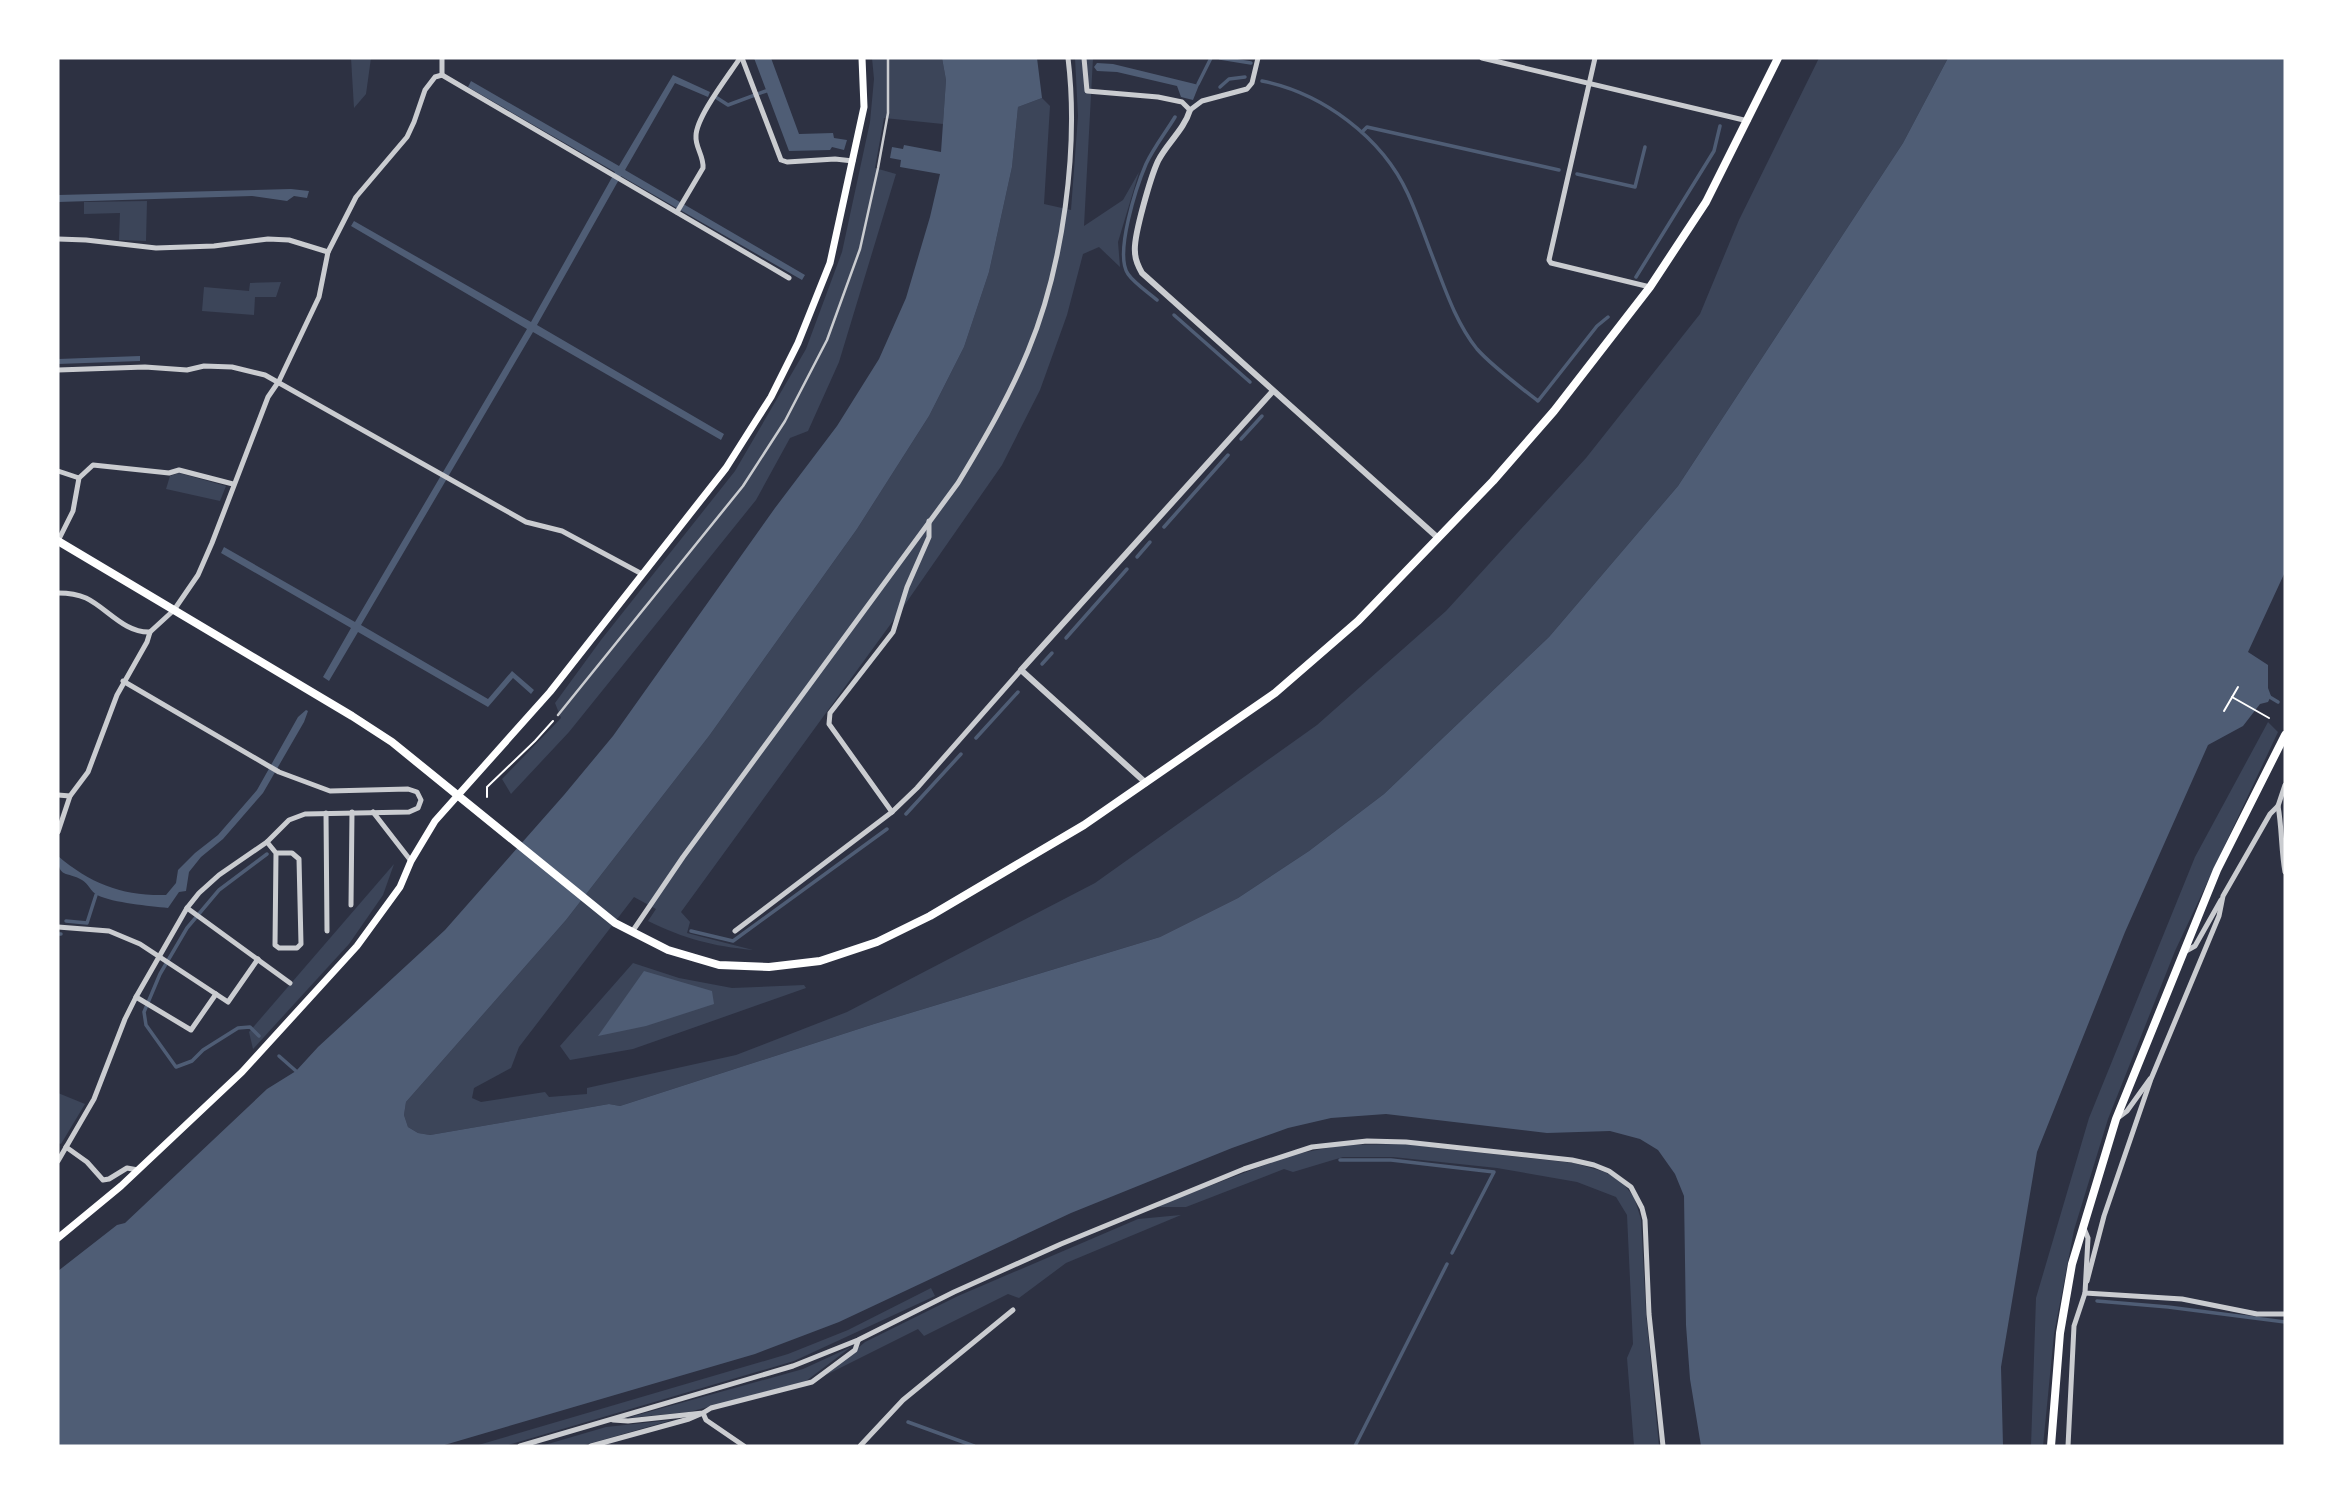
<svg xmlns="http://www.w3.org/2000/svg" width="2343" height="1504" font-family="'Asap Condensed',sans-serif">
  <rect width="100%" height="100%" fill="#2d3142"/>
  <g fill="#3c4559">
    <path d="M351,58H371L366,94L354,108Z"/>
    <path d="M872,58H942L946,80L943,124L884,118L875,168L896,174L839,362L808,431L790,438L756,500L569,732L511,794L502,779L561,718L555,703L601,640L735,471L806,349L842,252L870,122L874,79Z"/>
    <path d="M1075,58H1093L1084,226L1123,200L1139,172L1118,242L1120,267L1099,247L1083,254L1067,315L1040,390L1002,465L906,603L681,912L690,922L687,933L753,950C712,946 685,939 648,921L656,909L634,897L519,1047L511,1068L474,1088L472,1098L481,1102L545,1092L549,1097L587,1094V1088L736,1055L847,1012L1095,883L1317,725L1446,611L1586,458L1700,314L1739,220L1819,58H1948L1903,143L1678,486L1549,637L1384,794L1309,851L1238,898L1160,937L874,1024L620,1106L609,1104L430,1135L418,1133L408,1127L404,1115L406,1102L566,920L709,736L857,529L929,416L964,347L989,272L1012,167L1018,107L1042,98L1050,106L1044,204L1071,210L1078,116Z"/>
    <path d="M147,201L146,241L119,240L120,213L84,214V202Z"/>
    <path d="M281,282L276,297H255L254,315L202,311L204,287L249,291L250,283Z"/>
    <path d="M179,473L226,486L220,501L166,489L170,476Z"/>
    <path d="M2268,722L2278,732L2175,951L2108,1119L2074,1230L2054,1334L2043,1446H2031L2036,1298L2089,1118L2195,857Z"/>
    <path d="M394,864L383,895L349,944L253,1049L249,1032Z"/>
    <path d="M633,963L679,978L732,988L804,985L806,988L633,1049L570,1060L560,1046Z"/>
    <path d="M58,1093L85,1104L61,1144L58,1143Z"/>
    <path d="M1403,1144L1574,1163L1605,1172L1622,1182L1634,1197L1641,1219L1646,1314L1659,1446H1634L1627,1358L1633,1344L1627,1215L1616,1197L1577,1182L1497,1168L1393,1157H1343L1293,1172L1284,1169L1186,1207H1154L1291,1155L1342,1145Z"/>
    <path d="M1181,1215L1066,1263L1019,1298L1008,1294L924,1336L918,1329L826,1375L865,1342L958,1296L1138,1219Z"/>
    <path d="M931,1288L935,1296L794,1361L505,1446H475L788,1354L848,1330Z"/>
    <path d="M851,1347L806,1381L689,1412L627,1418L803,1369Z"/>
    <path d="M672,1420L581,1446H541L606,1427Z"/>
  </g>
  <g fill="#4f5d75">
    <path d="M754,58H771L799,134L833,133L834,138L847,140L844,150L832,147L830,150L789,151Z"/>
    <path d="M942,58H1037L1042,98L1018,107L1012,167L989,272L964,347L929,416L857,529L709,736L566,920L406,1102L404,1115L408,1127L418,1133L430,1135L609,1104L620,1106L874,1024L1160,937L1238,898L1309,851L1384,794L1549,637L1678,486L1903,143L1948,58H2285V572L2248,652L2268,665V688L2271,696L2268,702L2260,704L2243,726L2208,745L2125,932L2037,1152L2001,1367L2003,1446H1701L1690,1379L1686,1325L1684,1196L1675,1174L1658,1150L1640,1139L1610,1131L1547,1133L1386,1114L1331,1118L1288,1128L1232,1148L1071,1213L839,1322L755,1354L441,1446H58V1271L117,1225L125,1223L267,1089L296,1071L318,1047L445,930L564,795L613,736L775,508L837,426L879,359L906,298L930,217L940,174L900,167L901,160L890,158L892,147L903,149L904,145L941,152L946,80Z"/>
    <path d="M1097,63L1113,64L1199,85L1193,100L1181,97L1177,86L1117,72L1097,71L1094,67Z"/>
    <path d="M673,75L710,92L708,97L675,83L625,170L805,275L802,280L621,176L537,325L724,434L721,440L533,332L361,625L488,699L512,671L534,690L531,694L513,678L488,707L358,632L329,681L323,677L351,628L221,553L224,547L355,622L527,329L351,226L354,221L531,322L615,172L468,87L471,81L619,166Z"/>
    <path d="M291,189L309,191L307,198L294,196L287,201L252,196L58,202V195Z"/>
    <path d="M140,356V361L58,364V359Z"/>
    <path d="M306,710L308,711L304,722L263,793L223,839L201,857L189,872L186,891L179,892L168,908C149,906 114,903 97,895C91,892 88,883 82,880C67,871 58,879 58,856C91,884 122,896 166,895L176,883L178,870L195,853L218,835L257,790L298,717Z"/>
    <path d="M644,971L712,991L714,1004L646,1026L598,1036Z"/>
  </g>
  <g fill="none" stroke-linecap="round" stroke-linejoin="round">
    <g stroke="#4f5d75" stroke-width="3.5">
      <path d="M1220,58L1251,63"/>
      <path d="M1262,81C1322,93 1382,137 1408,194C1418,216 1426,240 1435,263C1446,292 1457,324 1477,349C1491,365 1520,387 1538,401L1597,326L1608,317"/>
      <path d="M1198,84L1211,58"/>
      <path d="M1220,87L1229,79L1245,77"/>
      <path d="M714,96L728,105L766,91"/>
      <path d="M1362,132L1367,127L1559,170"/>
      <path d="M1577,174L1635,187L1645,147"/>
      <path d="M1636,277L1714,151L1720,126"/>
      <path d="M1157,300C1148,292 1135,284 1128,274C1114,254 1137,185 1146,164C1154,147 1166,132 1175,117"/>
      <path d="M1174,315L1250,382"/>
      <path d="M1241,439L1262,416"/>
      <path d="M1164,527L1228,455"/>
      <path d="M1137,557L1150,542"/>
      <path d="M1066,638L1127,569"/>
      <path d="M1042,664L1052,653"/>
      <path d="M2268,696L2278,702"/>
      <path d="M976,738L1018,692"/>
      <path d="M906,814L961,754"/>
      <path d="M66,921L87,923L96,895"/>
      <path d="M691,931L733,941L887,829"/>
      <path d="M58,934H61"/>
      <path d="M259,1036L250,1027L238,1028L203,1050L192,1061L176,1067L146,1025L144,1012L160,974L187,928L219,890L267,854"/>
      <path d="M279,1056L296,1071"/>
      <path d="M1340,1160H1391L1494,1172L1452,1253"/>
      <path d="M2097,1301L2168,1307L2285,1322"/>
      <path d="M908,1422L974,1446"/>
      <path d="M1355,1446L1447,1264"/>
    </g>
    <g stroke="#fff" stroke-width="2">
      <path d="M2232,697L2269,718"/>
      <path d="M2224,711L2238,687"/>
      <path d="M487,797V787L535,741L553,721"/>
    </g>
    <path stroke="#caccd0" stroke-width="2.5" d="M558,715L743,486L785,421L827,340L860,249L878,168L888,113V58"/>
    <g stroke="#caccd0" stroke-width="5">
      <path d="M742,58L781,160L787,162L835,159L853,161"/>
      <path d="M1084,58L1087,91L1158,97L1182,102L1190,110L1202,101L1247,89L1252,83L1258,58"/>
      <path d="M1482,58L1748,121"/>
      <path d="M1595,58L1549,260L1551,263L1650,287"/>
      <path d="M442,75L789,278"/>
      <path d="M442,75V58"/>
      <path d="M677,212L703,168C704,156 695,147 696,136C696,117 729,75 740,58"/>
      <path d="M58,239L86,240L156,248L214,246L268,239L289,240L328,252"/>
      <path d="M58,370L145,367L187,370L204,366L232,367L265,375L526,522L562,531L642,574"/>
      <path d="M58,471L79,478"/>
      <path d="M58,541L73,511L79,478L93,465L169,473L179,470L233,484"/>
      <path d="M58,593C67,593 77,594 86,598C107,608 124,633 150,632"/>
      <path d="M58,795L70,796"/>
      <path d="M2278,806C2282,828 2281,850 2285,872"/>
      <path d="M373,812L411,861"/>
      <path d="M892,812L829,724L830,713L893,632L907,587L929,537V521"/>
      <path d="M326,813L327,931"/>
      <path d="M58,832L70,796L88,772L117,695L147,642L150,632L174,610L198,575L212,543L268,397L279,381L319,297L328,252L356,197L407,137L414,122L425,90L435,77L442,75"/>
      <path d="M267,842L276,853H292L299,859L301,944L297,948H279L275,945L276,853"/>
      <path d="M351,905L352,812"/>
      <path d="M187,908L290,983"/>
      <path d="M58,927L109,931L140,944L228,1002L258,959"/>
      <path d="M735,931L892,812L917,788L1021,670"/>
      <path d="M632,932L683,857L958,483C984,440 1009,397 1028,351C1063,267 1079,148 1068,58"/>
      <path d="M2186,951L2195,946L2221,900"/>
      <path d="M136,997L191,1030L216,994"/>
      <path d="M2119,1117L2127,1111L2150,1079"/>
      <path d="M66,1147L87,1162L103,1180L109,1179L127,1168L138,1170"/>
      <path d="M58,1161L94,1099L125,1019L136,997L187,908L199,893L219,875L267,842L289,820L305,814L409,812L418,808L421,800L417,792L408,789L330,791L279,772L123,681"/>
      <path d="M2083,1226L2088,1238L2085,1293L2182,1299L2257,1314H2285"/>
      <path d="M2087,1281L2104,1216L2151,1079L2219,916L2223,896L2270,814L2278,806L2285,785"/>
      <path d="M613,1420L628,1421L703,1413L711,1408L812,1382L855,1350L858,1341"/>
      <path d="M520,1446L793,1366L858,1340L954,1292L1061,1244L1244,1169L1312,1147L1367,1141L1406,1142L1572,1160L1594,1165L1609,1171L1631,1187L1642,1208L1645,1220L1649,1314L1663,1446"/>
      <path d="M591,1446L689,1419L703,1413L706,1420L744,1446"/>
      <path d="M860,1446L903,1400L1013,1310"/>
      <path d="M2068,1446L2074,1326L2085,1293"/>
    </g>
    <g stroke="#caccd0" stroke-width="6">
      <path d="M1190,110C1184,130 1167,143 1158,161C1151,176 1133,237 1135,252C1135,260 1138,266 1142,273L1437,537"/>
      <path d="M1146,783L1021,670L1273,391"/>
    </g>
    <path stroke="#fff" stroke-width="7" d="M58,1238L121,1186L242,1072L357,946L400,887L411,861L435,821L550,692L726,468L771,397L798,343L830,263L864,107L862,58"/>
    <g stroke="#fff" stroke-width="8">
      <path d="M58,541L352,716L392,742L615,923L668,950L719,965L769,967L820,961L877,942L930,916L1084,825L1275,693L1358,621L1493,481L1554,411L1650,287L1706,202L1778,58"/>
      <path d="M2051,1446L2060,1333L2072,1264L2116,1119L2217,870L2285,735"/>
    </g>
  </g>
  <rect width="2343" height="1504" fill="none" stroke="#ffffff" stroke-width="119"/>
</svg>
